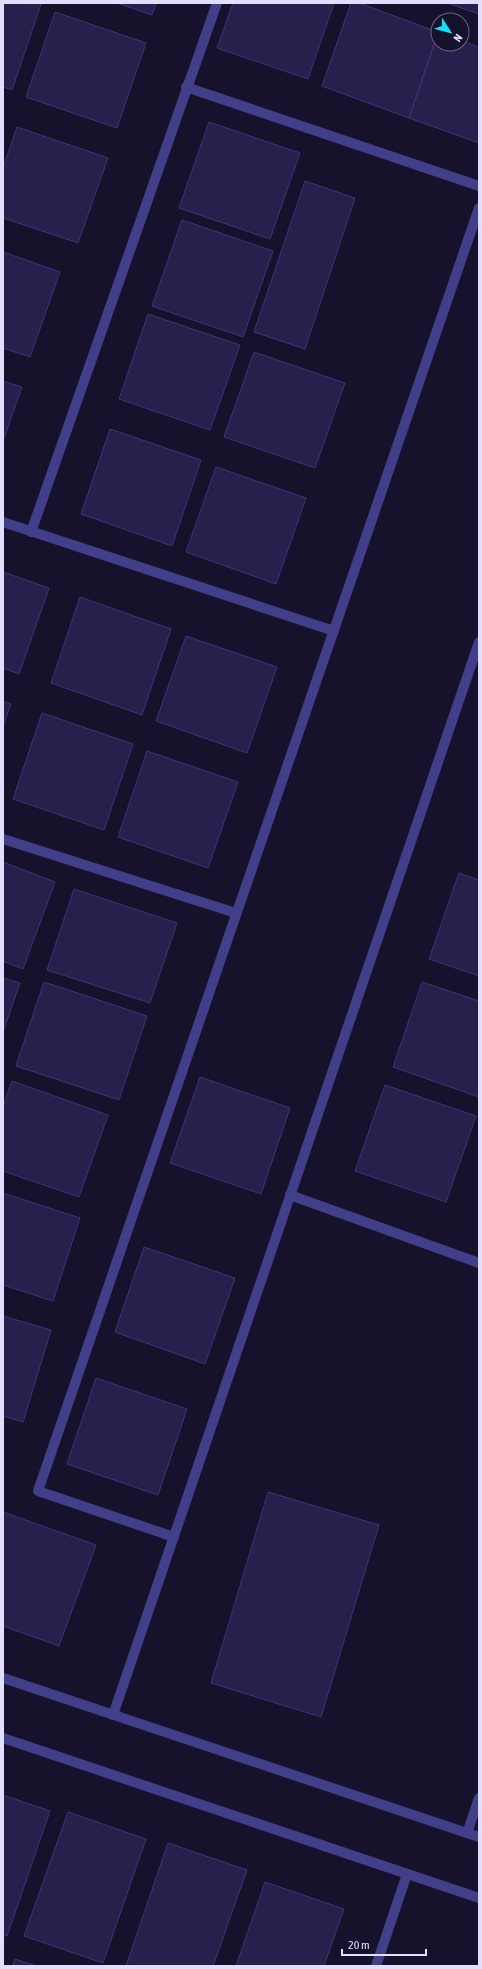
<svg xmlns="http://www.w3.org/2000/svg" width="482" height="1969" font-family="'Asap Condensed',sans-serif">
  <rect width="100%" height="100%" fill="#17122c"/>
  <g fill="#281f4d" stroke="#3f3278">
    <path d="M3,3L41,4L12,90L3,87Z"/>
    <path d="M117,3H156L152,15Z"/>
    <path d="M233,3H334L308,79L217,48Z"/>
    <path d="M351,3H359L438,32L409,118L322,86Z"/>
    <path d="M447,3H479V14Z"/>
    <path d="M55,12L146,43L117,128L26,97Z"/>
    <path d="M438,34V44H462V41L479,47V143L409,118Z"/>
    <path d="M209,122L300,153L270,239L179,208Z"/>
    <path d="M17,127L108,158L78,243L3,218V168Z"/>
    <path d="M305,181L355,198L305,349L254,332Z"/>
    <path d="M182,220L273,251L243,337L152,306Z"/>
    <path d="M3,252L60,272L30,357L3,348Z"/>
    <path d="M148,314L240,345L210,430L119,399Z"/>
    <path d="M254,352L345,383L315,468L224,437Z"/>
    <path d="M3,381L22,387L3,441Z"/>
    <path d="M110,429L201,460L172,546L81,514Z"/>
    <path d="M216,467L306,498L276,584L186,552Z"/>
    <path d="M3,572L49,588L19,674L3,668Z"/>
    <path d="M80,597L171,629L142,715L51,683Z"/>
    <path d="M186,636L277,667L247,753L156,721Z"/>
    <path d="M3,701L11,704L3,726Z"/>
    <path d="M42,713L133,744L104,830L13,799Z"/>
    <path d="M147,751L238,782L208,868L118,837Z"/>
    <path d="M3,862L55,882L23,969L3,961Z"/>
    <path d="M459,873L479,880V976L429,959Z"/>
    <path d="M74,889L177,923L150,1003L47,970Z"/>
    <path d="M3,978L20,983L3,1032Z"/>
    <path d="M44,982L147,1016L119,1100L16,1066Z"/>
    <path d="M422,982L479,1001V1097L393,1067Z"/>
    <path d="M200,1077L290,1108L261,1194L170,1163Z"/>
    <path d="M12,1081L108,1115L79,1197L3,1171V1106Z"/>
    <path d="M385,1085L476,1116L446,1202L355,1171Z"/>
    <path d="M3,1193L80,1218L53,1301L3,1285Z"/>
    <path d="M144,1247L235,1278L205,1364L115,1332Z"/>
    <path d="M3,1316L51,1330L23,1422L3,1416Z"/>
    <path d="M96,1378L187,1409L158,1495L67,1464Z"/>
    <path d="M268,1492L379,1525L321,1717L211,1683Z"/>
    <path d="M3,1512L96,1545L59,1646L3,1626Z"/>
    <path d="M3,1795L50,1811L7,1936L3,1934Z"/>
    <path d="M68,1812L146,1839L103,1963L24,1936Z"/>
    <path d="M168,1843L247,1870L213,1966H126Z"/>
    <path d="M265,1882L344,1909L324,1966H236Z"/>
    <path d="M15,1959L36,1966H13Z"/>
  </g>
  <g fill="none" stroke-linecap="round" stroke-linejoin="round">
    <g stroke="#413f8a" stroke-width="10">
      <path d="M186,87L479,186"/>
      <path d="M3,522L334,631"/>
      <path d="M31,532L217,3"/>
      <path d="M3,839L236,913"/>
      <path d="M290,1195L479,1263"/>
      <path d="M174,1537L38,1491L479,208"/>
      <path d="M3,1678L479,1837"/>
      <path d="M113,1715L479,642"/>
      <path d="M3,1738L479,1898"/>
      <path d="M467,1833L479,1798"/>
      <path d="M376,1966L407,1874"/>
    </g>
  </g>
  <rect width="482" height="1969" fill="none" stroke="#e2defe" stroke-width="8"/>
  <g transform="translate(450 32) rotate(126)"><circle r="19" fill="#17122c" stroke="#686480"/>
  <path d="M0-3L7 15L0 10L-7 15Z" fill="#10e2f9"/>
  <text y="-6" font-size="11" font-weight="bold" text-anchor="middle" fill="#e2defe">N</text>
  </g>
  <path d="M342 1949v6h84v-6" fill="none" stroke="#e2defe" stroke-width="2"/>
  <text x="348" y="1949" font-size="12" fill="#e2defe" stroke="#17122c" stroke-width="3" paint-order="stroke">20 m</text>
</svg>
